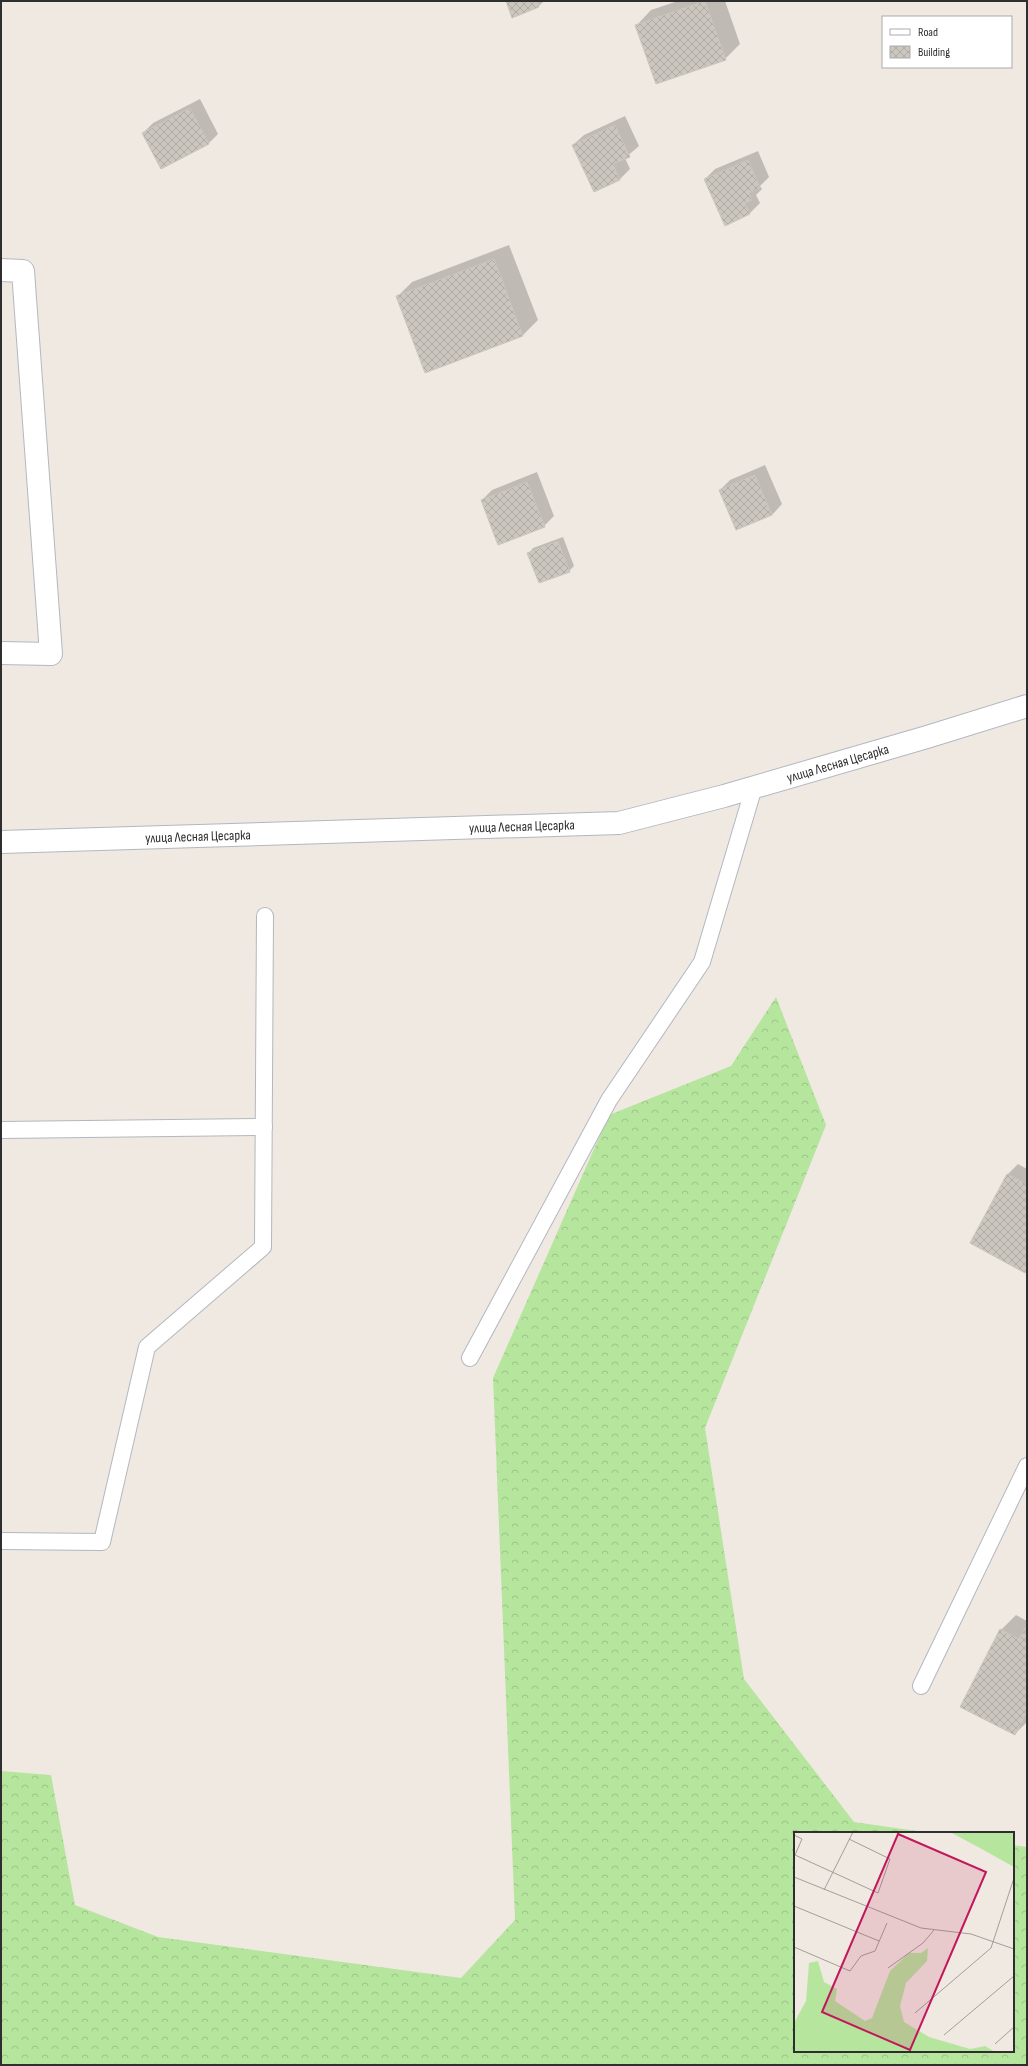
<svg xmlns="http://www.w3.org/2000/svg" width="1028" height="2066" font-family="'Sofia Sans Condensed',sans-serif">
  <defs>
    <pattern id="forest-crowns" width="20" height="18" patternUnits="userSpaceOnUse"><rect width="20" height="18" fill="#b6e59e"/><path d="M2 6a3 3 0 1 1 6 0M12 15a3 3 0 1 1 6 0" fill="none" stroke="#9dc588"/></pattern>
    <pattern id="building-cross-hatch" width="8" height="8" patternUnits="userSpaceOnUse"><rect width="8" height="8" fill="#cbc7bf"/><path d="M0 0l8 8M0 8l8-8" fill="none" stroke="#afaba4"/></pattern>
  </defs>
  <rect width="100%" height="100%" fill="#efe9e1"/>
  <path fill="url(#forest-crowns)" d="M776,997L826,1125L705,1428L744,1679L854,1822L931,1833H795V2051H1013V1845L1027,1847V2065H1V1771L51,1775L75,1905L158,1937L461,1978L515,1920L493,1378L609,1115L731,1066Z"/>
  <g fill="#0003">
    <path d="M507,1H544L539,6Z"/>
    <path d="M678,1H725L740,44L725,59L637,25L651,10Z"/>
    <path d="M200,99L218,134L208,144L143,133L153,123Z"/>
    <path d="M625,116L639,146L625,158L630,169L620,179L595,191L573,145L584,135Z"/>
    <path d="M758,151L769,177L760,186L762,189L756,195L760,203L750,213L705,179L715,169Z"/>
    <path d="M509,245L538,320L523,335L426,372L397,297L412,282Z"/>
    <path d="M765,465L782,504L772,515L720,490L730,480Z"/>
    <path d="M537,472L554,516L544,526L482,500L492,490Z"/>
    <path d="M563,537L574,566L569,571L529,553L533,548Z"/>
    <path d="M1018,1164L1027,1169V1270L1025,1272L971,1243L1008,1174Z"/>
    <path d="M1016,1615L1027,1621V1722L1015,1734L1001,1630Z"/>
  </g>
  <g fill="url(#building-cross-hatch)" stroke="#cbc5ba">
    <path d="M506,1H537L539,7L512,18Z"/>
    <path d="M705,1L726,60L656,84L635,25Z"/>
    <path d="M190,108L209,144L161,169L142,133Z"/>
    <path d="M615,125L630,157L613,164L620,180L594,192L572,145Z"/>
    <path d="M748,160L760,188L749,193L752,200L745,203L750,214L725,226L704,179Z"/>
    <path d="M494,259L523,336L425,373L396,296Z"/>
    <path d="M755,475L772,515L736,530L719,490Z"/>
    <path d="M527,482L545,527L498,545L481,500Z"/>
    <path d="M558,541L570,572L539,583L527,553Z"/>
    <path d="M1007,1174L1027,1184V1270L1025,1273L970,1243Z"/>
    <path d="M1000,1629L1019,1639L1024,1629L1027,1630V1711L1015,1735L960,1707Z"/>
  </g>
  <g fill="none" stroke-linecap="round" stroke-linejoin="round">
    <defs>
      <g id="lane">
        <path d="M1,1130L264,1127"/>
        <path d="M470,1358L609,1100L702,962L754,787"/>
        <path d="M1,1541L102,1542L147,1347L263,1247L265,916"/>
        <path d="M921,1686L1027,1466"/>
      </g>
      <g id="street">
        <path d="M1,270L23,271L51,654L1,653"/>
        <path id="s1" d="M1,842L619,823L724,796L927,737L1027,706"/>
      </g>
    </defs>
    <use href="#lane" stroke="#b4b7c1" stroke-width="18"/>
    <use href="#street" stroke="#b4b7c1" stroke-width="24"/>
    <use href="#lane" stroke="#fff" stroke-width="16"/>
    <use href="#street" stroke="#fff" stroke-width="22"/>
  </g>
  <g text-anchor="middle" stroke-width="3.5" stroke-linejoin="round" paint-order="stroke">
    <g font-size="14" fill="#2e2e2e" stroke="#fff">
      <text dy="5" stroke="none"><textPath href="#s1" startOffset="845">улица Лесная Цесарка</textPath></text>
      <text dy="5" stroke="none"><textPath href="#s1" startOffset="521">улица Лесная Цесарка</textPath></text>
      <text dy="5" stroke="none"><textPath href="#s1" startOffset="197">улица Лесная Цесарка</textPath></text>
    </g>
  </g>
  <g transform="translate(794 1832)">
    <rect width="220" height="220" fill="#efe9e1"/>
    <path d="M156,0H220V35L186,16ZM134,116L133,129L112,151L106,174L110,190L135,205L176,217L191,214L201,220H0V191L12,169L15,131L24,129L30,150L43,157L41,169L71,189L78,186L96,139L115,121H127Z" fill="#b6e59e"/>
    <path fill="none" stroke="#a29e99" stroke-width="1" d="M0,3L8,7L1,23L84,61L96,27L55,7M0,45L127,96L177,102L220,117M30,58L59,0M0,74L85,109M0,115L56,139L67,124L81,119L93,91M94,136L129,111L140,98M121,181L197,116L220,46M150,203L220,144M201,212L220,195"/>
    <path fill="#c2185b" fill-opacity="0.15" stroke="#c2185b" stroke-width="2" d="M104,2L192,40L116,218L28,180Z"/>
    <rect width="220" height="220" fill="none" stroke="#2e2e2e" stroke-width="2"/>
  </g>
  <rect width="1028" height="2066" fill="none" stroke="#2e2e2e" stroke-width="4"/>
  <rect x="882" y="16" width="130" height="52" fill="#ffffff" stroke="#ababab"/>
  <rect x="890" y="29" width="20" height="6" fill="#ffffff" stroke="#ababab"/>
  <text x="918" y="36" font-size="12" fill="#2e2e2e">Road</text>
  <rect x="890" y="46" width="20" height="12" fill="url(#building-cross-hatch)" stroke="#ababab"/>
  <text x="918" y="56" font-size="12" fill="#2e2e2e">Building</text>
</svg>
